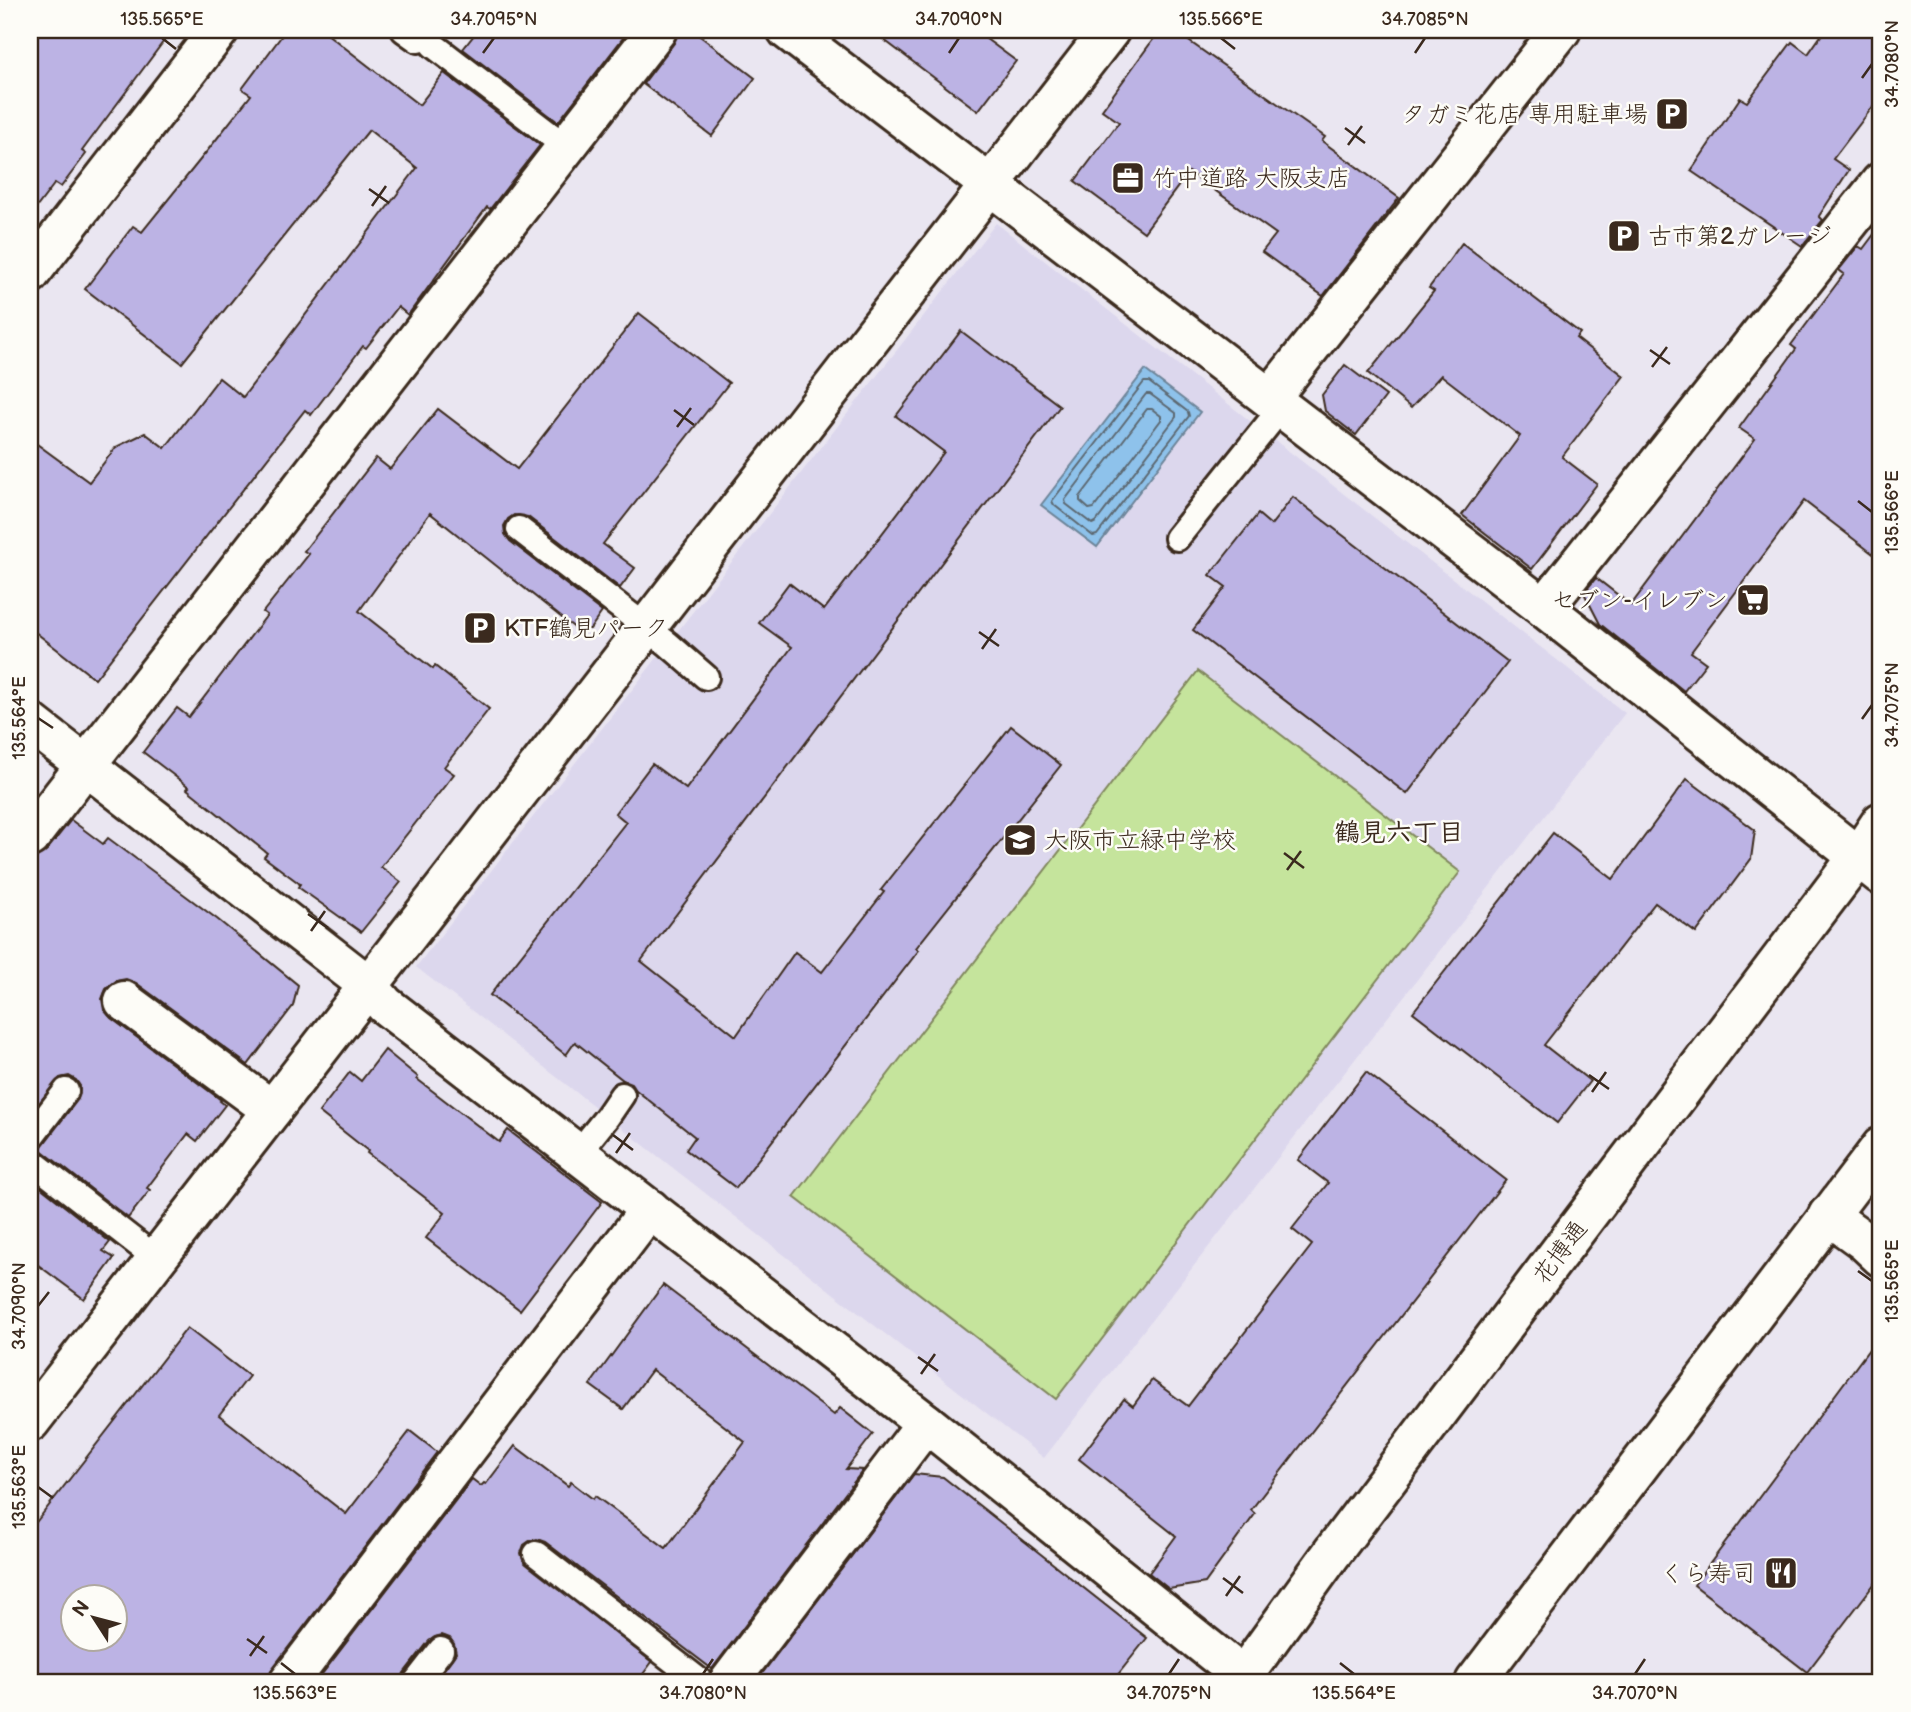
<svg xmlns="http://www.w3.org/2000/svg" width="1911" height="1712" font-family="'Balsamiq Sans','Klee One',sans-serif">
  <rect width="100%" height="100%" fill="#eae6f1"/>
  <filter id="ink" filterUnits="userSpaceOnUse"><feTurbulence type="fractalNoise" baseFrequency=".0143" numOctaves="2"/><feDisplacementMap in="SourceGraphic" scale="14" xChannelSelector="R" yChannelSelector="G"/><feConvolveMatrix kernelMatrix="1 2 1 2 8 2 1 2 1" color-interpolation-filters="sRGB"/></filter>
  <g filter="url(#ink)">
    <path fill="#dcd7ed" d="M996,223L1625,713L1044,1458L416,967Z"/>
    <path fill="#c5e49c" stroke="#80875d" stroke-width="2" d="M1198,671L1460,872L1056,1399L794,1197Z"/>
    <path fill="#8ec2eb" stroke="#6d8599" stroke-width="2" d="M1145,370L1200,412L1097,547L1041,505Z"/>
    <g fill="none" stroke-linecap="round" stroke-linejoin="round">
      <g stroke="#5c6770" stroke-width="2">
        <path d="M1144,382H1149L1188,412L1189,416L1097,535L1093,536L1054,505L1052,501Z"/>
        <path d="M1146,394H1150L1176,413V417L1096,522L1092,524L1066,504L1065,500Z"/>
        <path d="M1152,409L1161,416V420L1094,508L1089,509L1080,501V497L1147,409Z"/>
      </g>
    </g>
    <g fill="#bcb3e4" stroke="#3b2a1e" stroke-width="2" fill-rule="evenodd">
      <path d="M30,30H172L82,151L86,154L61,187L55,183L30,216Z"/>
      <path d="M286,30H322L419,105L444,73L540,145L490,209L487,207L408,315L398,307L366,348L363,346L311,415L305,410L95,679L30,628V439L89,482L116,447L145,433L165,448L219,378L243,397L417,168L369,130L182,363L85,289L133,226L142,232L208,150L251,95L242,89Z"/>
      <path d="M478,30H629L558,122L463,49Z"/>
      <path d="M678,30H692L755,78L712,136L643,84L674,43Z"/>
      <path d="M871,30H974L1016,61L978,111Z"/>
      <path d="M1160,30H1173L1325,137L1322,141L1399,198L1323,296L1262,252L1276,234L1189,172L1144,232L1075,181L1119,122L1102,110Z"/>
      <path d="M1825,30H1869L1881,39V96L1833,159L1849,170L1819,216L1823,220L1802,246L1691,171L1740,98L1747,102L1792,42L1808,54Z"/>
      <path d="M1881,225V560L1804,501L1691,652L1706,663L1684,691L1600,624L1584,593L1596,578L1631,605L1755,439L1739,428L1796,349L1791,345L1844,274L1839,270L1858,246L1863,249Z"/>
      <path d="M1462,243L1580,333L1576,338L1624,376L1562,457L1597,484L1532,569L1462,515L1520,436L1441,375L1411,408L1368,373L1434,291L1429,288Z"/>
      <path d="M639,313L729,383L603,544L635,568L620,588L528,517L514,515L508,519L504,526L505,534L510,541L602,612L590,629H576L430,513L359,611L433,669L435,666L489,709L444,767L454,774L381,867L401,882L361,932L298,887L300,884L264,857L267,853L187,789L189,787L143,752L177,708L189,717L267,615L263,612L309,554L304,551L376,458L390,469L438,409L517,469Z"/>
      <path d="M961,331L1060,406L641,961L736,1036L795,952L822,972L884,892L881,890L1011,726L1061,765L916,948L919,950L736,1188L686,1150L695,1137L636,1090L631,1083L623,1080L575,1042L566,1055L490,995L626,822L615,813L652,764L686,789L792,647L759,623L789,583L824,610L944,452L896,416Z"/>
      <path d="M1345,365L1386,396L1356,435L1325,411L1322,395Z"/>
      <path d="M1293,497L1508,662L1407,794L1193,630L1226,587L1210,575L1258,514L1271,525Z"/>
      <path d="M1687,779L1755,830L1751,859L1696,933L1655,903L1544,1045L1590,1081L1557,1123L1413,1012L1553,833L1613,879Z"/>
      <path d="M71,820L103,844L108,838L217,919L298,985L293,1006L248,1065L136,983L126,979L116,981L106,989L102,999L104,1010L111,1018L221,1100L220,1101L225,1105L197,1141L188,1134L147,1188L150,1190L128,1218L40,1149L78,1099L80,1086L76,1080L69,1076L60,1078L30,1114V868L37,857L47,850Z"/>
      <path d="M385,1050L418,1077L417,1079L499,1142L508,1130L602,1202L520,1310L426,1238L445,1213L367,1153L368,1151L319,1112L350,1072L361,1081Z"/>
      <path d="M1366,1072L1506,1180L1251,1510L1255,1514L1205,1583L1169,1589L1149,1573L1176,1536L1079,1459L1124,1399L1133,1406L1152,1380L1188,1406L1312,1245L1292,1229L1328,1183L1298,1160Z"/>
      <path d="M30,1179L110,1242L103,1251L114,1258L84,1299L30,1259Z"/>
      <path d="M663,1285L834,1415L840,1408L873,1434L846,1469L863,1470L712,1669L545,1542L537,1539L530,1541L524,1545L521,1553L523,1560L652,1662L637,1682H435L456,1653L454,1644L450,1638L442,1635L435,1637L429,1641L404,1673L401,1682H316L472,1479L481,1486L484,1483L486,1484L515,1446L568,1486L571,1482L593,1499L595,1496L666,1548L745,1442L652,1370L623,1409L590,1385Z"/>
      <path d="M187,1328L249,1376L219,1415L346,1514L410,1431L437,1452L272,1669L268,1682H30V1530ZM74,1597H116V1639H74Z"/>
      <path d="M1881,1333V1575L1807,1672L1694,1585Z"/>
      <path d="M914,1474L943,1477L1147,1638L1112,1682H770L761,1675Z"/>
    </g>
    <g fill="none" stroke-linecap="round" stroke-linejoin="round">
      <defs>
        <g id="service">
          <path d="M404,30L418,40"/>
          <path d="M433,45L566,147"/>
          <path d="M519,529L668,644L706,677"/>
          <path d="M1177,538L1282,407"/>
          <path d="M30,1138L66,1091"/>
          <path d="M578,1153L607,1117L622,1095"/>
          <path d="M30,1160L157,1259"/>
          <path d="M536,1554L701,1682"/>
          <path d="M416,1682L441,1650"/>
        </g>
        <g id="minor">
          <path d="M787,30L1544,608L1881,875"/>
          <path d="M30,274L219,30"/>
          <path d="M1270,398L1561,30"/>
          <path d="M1544,608L1881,182"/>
          <path d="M30,722L368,985L385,1005L926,1423L1250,1682"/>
          <path d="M30,837L657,30"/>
          <path d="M124,1001L272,1110"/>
          <path d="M1828,1215L1864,1241L1881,1257"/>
          <path d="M289,1682L650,1209"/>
          <path d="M729,1682L926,1423"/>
        </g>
        <g id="tertiary">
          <path d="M30,1422L1110,30"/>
          <path d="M1239,1682L1332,1553L1858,857L1881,822"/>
          <path d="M1475,1682L1881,1147"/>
        </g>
      </defs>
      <use href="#service" stroke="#3b2a1e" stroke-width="30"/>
      <use href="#minor" stroke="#3b2a1e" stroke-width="44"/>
      <use href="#tertiary" stroke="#3b2a1e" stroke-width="44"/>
      <use href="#service" stroke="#fdfcf7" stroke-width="24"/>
      <use href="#minor" stroke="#fdfcf7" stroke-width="38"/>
      <use href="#tertiary" stroke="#fdfcf7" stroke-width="38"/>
    </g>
  </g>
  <path fill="none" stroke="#3b2a1e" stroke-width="2.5" d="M162,38L176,49M1221,38L1235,49M483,53L494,38M949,53L959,38M1415,53L1425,38M1862,78L1872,64M1345,128L1365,143M1348,145L1362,126M369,189L389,203M372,206L386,186M1650,350L1670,364M1652,367L1667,347M674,410L694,425M677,427L691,408M1858,501L1872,512M979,632L999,646M982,649L996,629M38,718L53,728M1862,719L1872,705M1284,853L1304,868M1287,870L1301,851M308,914L328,928M311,931L325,911M1589,1075L1609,1089M1592,1092L1606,1072M613,1135L633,1150M616,1153L630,1133M1858,1271L1872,1281M38,1306L49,1292M918,1357L938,1371M921,1374L935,1354M38,1487L53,1498M1223,1578L1243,1593M1226,1596L1240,1576M247,1639L267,1653M250,1656L264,1636M281,1663L295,1674M1340,1663L1354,1674M703,1674L713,1659M1169,1674L1179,1659M1635,1674L1645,1659"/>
  <defs>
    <symbol id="parking-square" viewBox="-11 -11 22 22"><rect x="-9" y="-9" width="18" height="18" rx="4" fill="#3b2a1e" stroke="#fdfcf7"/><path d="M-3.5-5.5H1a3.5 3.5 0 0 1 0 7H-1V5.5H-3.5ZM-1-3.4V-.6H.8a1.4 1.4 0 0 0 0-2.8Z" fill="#fff"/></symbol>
    <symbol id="office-square" viewBox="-11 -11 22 22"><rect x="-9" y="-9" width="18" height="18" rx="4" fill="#3b2a1e" stroke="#fdfcf7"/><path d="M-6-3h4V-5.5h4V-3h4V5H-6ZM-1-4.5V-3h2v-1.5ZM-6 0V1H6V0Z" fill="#fff"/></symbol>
    <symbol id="supermarket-square" viewBox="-11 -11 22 22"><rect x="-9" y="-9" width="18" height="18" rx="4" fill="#3b2a1e" stroke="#fdfcf7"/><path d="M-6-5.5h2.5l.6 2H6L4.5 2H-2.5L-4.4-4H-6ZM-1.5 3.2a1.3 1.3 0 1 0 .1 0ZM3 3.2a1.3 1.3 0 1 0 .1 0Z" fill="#fff"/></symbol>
    <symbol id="school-square" viewBox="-11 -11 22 22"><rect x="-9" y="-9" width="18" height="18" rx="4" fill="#3b2a1e" stroke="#fdfcf7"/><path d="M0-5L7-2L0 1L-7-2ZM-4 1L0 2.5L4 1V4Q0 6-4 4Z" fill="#fff"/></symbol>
    <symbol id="restaurant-square" viewBox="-11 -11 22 22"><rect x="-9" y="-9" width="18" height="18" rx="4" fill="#3b2a1e" stroke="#fdfcf7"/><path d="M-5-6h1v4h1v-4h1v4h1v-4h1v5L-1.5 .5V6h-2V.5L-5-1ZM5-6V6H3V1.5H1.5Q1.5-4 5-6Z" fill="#fff"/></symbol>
  </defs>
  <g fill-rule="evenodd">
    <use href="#parking-square" x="1653" y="95" width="38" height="38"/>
    <use href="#office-square" x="1109" y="159" width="38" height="38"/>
    <use href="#parking-square" x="1605" y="217" width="38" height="38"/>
    <use href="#supermarket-square" x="1734" y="581" width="38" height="38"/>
    <use href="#parking-square" x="461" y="609" width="38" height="38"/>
    <use href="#school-square" x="1001" y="821" width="38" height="38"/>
    <use href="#restaurant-square" x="1762" y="1554" width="38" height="38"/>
  </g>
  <g text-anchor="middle" stroke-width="5" stroke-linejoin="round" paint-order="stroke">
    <g font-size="24" fill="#3b2a1e" stroke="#fdfcf7" text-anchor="start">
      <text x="1648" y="122" text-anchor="end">タガミ花店 専用駐車場</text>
      <text x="1152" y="186">竹中道路 大阪支店</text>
      <text x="1648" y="244">古市第2ガレージ</text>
      <text x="1728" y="608" text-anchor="end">セブン-イレブン</text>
      <text x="504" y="636">KTF鶴見パーク</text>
      <text x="1044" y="848">大阪市立緑中学校</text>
      <text x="1756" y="1581" text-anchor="end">くら寿司</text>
    </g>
    <g font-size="24" fill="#3b2a1e" stroke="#fdfcf7">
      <text transform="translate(1560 1252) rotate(-53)" y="8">花博通</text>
    </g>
    <g font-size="26" font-weight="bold" fill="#3b2a1e" stroke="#fdfcf7">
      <text x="1399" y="841">鶴見六丁目</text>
    </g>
  </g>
  <rect width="1911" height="1712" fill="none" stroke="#fdfcf7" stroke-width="77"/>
  <g transform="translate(94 1618) rotate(306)"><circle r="33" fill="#fdfcf7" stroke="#afa8a0" stroke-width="2"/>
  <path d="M0-5L12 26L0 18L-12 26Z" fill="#3b2a1e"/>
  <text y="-10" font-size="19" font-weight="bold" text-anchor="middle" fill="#3b2a1e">N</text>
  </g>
  <rect x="38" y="38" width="1834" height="1636" fill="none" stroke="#3b2a1e" stroke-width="2.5"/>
  <g font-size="18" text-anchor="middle" fill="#3b2a1e">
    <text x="162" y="25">135.565°E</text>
    <text x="494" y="25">34.7095°N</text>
    <text x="959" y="25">34.7090°N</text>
    <text x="1221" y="25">135.566°E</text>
    <text x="1425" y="25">34.7085°N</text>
    <text transform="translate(1892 64) rotate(-90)" y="6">34.7080°N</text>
    <text transform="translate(1892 512) rotate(-90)" y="6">135.566°E</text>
    <text transform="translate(1892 705) rotate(-90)" y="6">34.7075°N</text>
    <text transform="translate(19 718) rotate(-90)" y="6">135.564°E</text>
    <text transform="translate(1892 1281) rotate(-90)" y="6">135.565°E</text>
    <text transform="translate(19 1306) rotate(-90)" y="6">34.7090°N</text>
    <text transform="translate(19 1487) rotate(-90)" y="6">135.563°E</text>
    <text x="295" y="1699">135.563°E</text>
    <text x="703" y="1699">34.7080°N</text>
    <text x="1169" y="1699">34.7075°N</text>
    <text x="1354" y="1699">135.564°E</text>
    <text x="1635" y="1699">34.7070°N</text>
  </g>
</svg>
